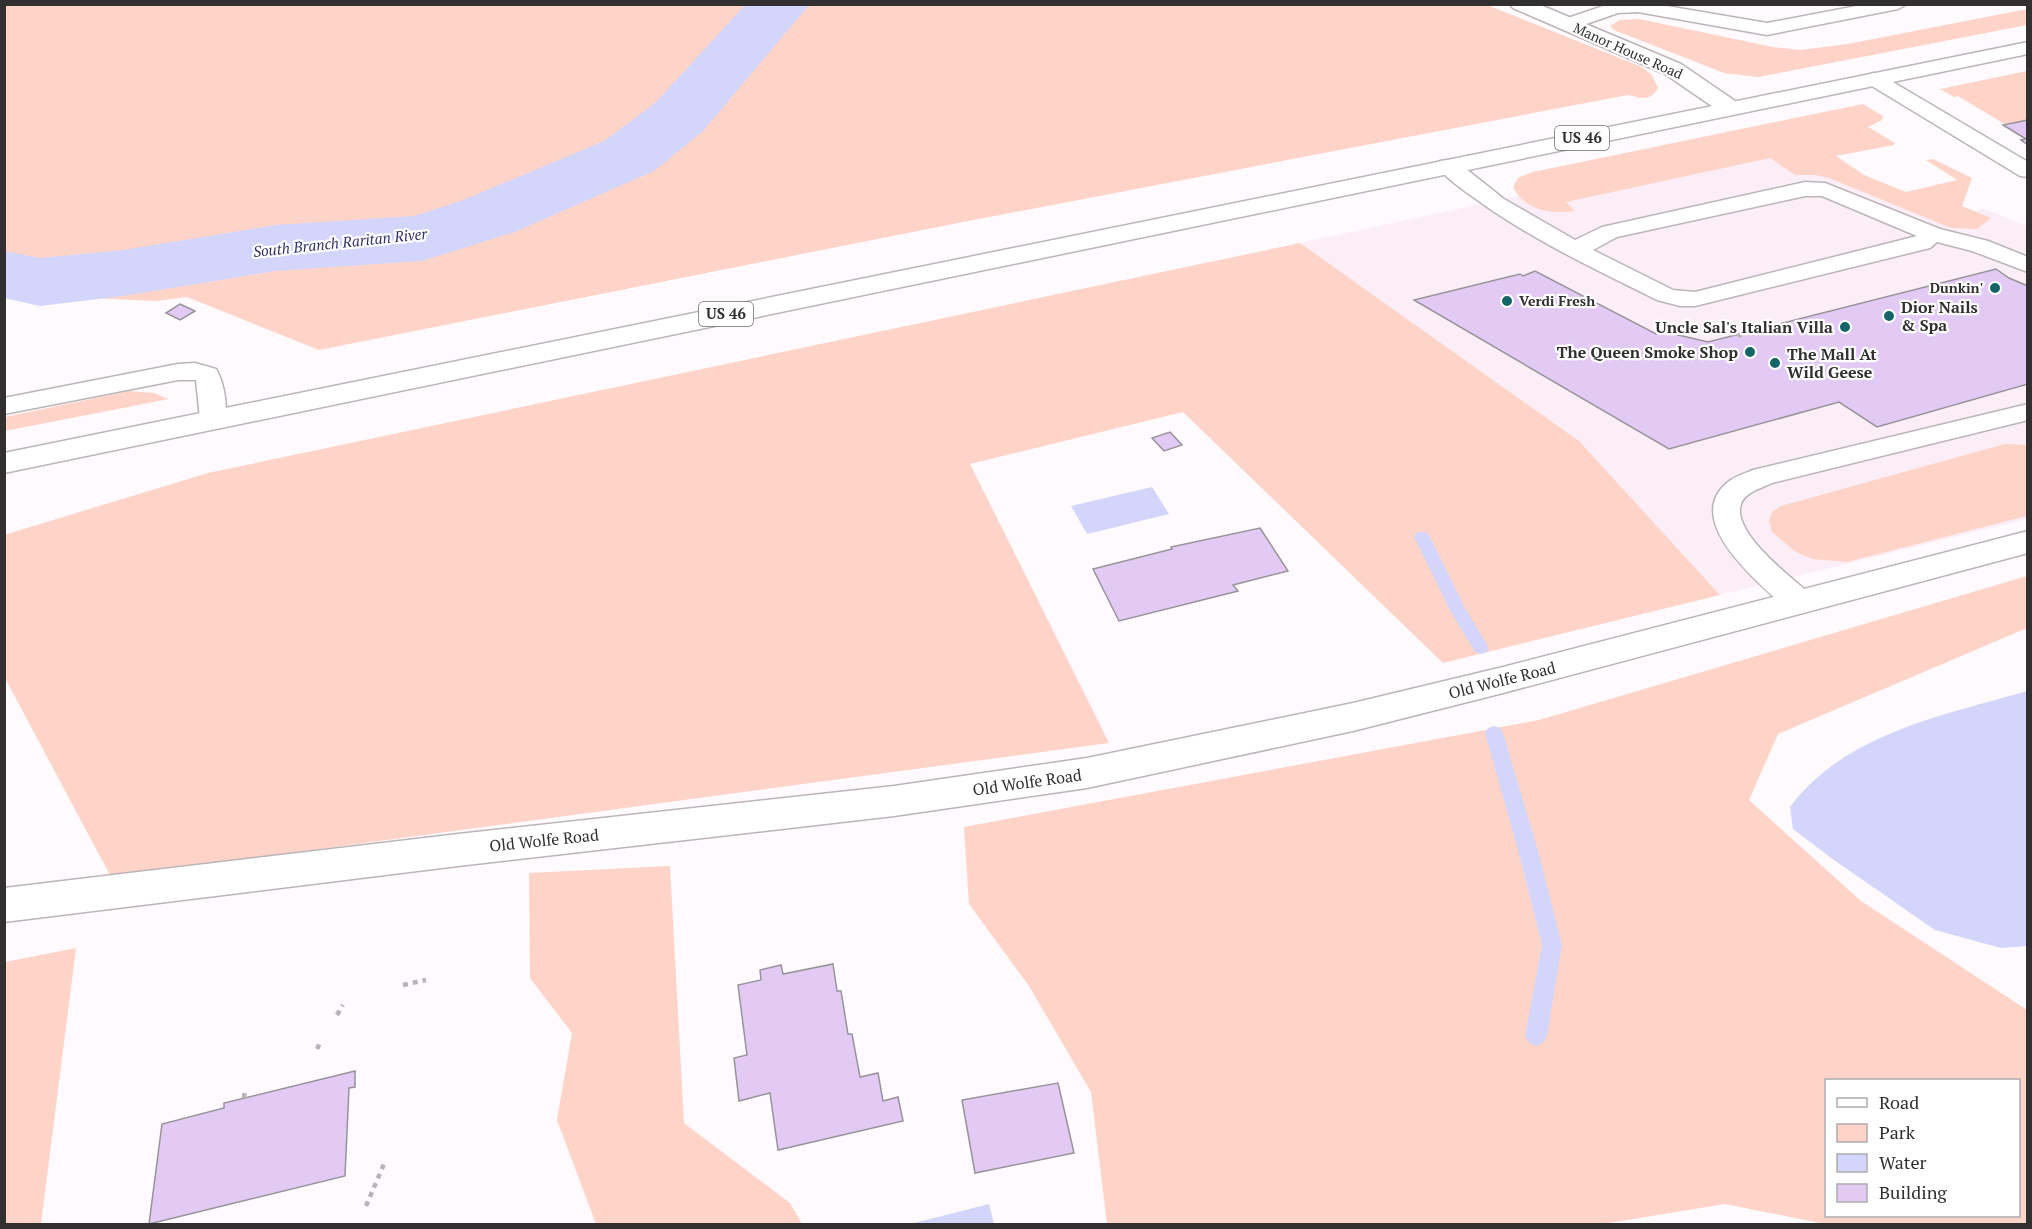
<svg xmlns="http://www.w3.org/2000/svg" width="2032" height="1229" font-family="'PT Serif',serif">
  <rect width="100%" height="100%" fill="#fffafd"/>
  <path fill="#fceef7" d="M1764,143L1959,222L1982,208L2027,226V519L1720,595L1579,441L1300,243Z"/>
  <g fill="#fed4c8" fill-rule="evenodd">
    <path d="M4,5H1487L1642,67L1652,75L1658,88C1650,102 1641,98 1628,95L963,222L319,350L187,297L156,301L27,295L5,291Z"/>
    <path d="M2027,9V25L1758,77L1724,73L1614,30L1610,26L1620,20L1639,19L1773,47L1800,50L1848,44Z"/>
    <path d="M2027,71V120L2006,125L1958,96L1954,97L1940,89Z"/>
    <path d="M1863,104L1883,116L1882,120L1868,127L1895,143L1894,145L1836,156L1864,175L1906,192L1957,180L1926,160L1933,159L1972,178L1962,206L1991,218L1977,229L1951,228L1829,178L1815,175H1795L1770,158L1566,202L1575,211C1552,214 1525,211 1513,187L1518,178L1533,172Z"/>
    <path d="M1300,243L1579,441L1720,595L1443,663L1183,412L970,464L1109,743L111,877L5,678L4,535L208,473Z"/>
    <path d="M129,391L154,393L169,399L5,431V417Z"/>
    <path d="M2005,444L2027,445V516L1847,562L1812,559L1796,552L1772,532L1769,521L1772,512L1781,506Z"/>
    <path d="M2027,576V628L1778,734L1749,800L1861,901L2027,1010V1224H1825L1725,1204L1603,1224H1107L1091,1092L1029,986L969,904L964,827L1539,720ZM1826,1080H2018V1216H1826Z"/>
    <path d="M670,866L684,1123L790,1203L802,1224H596L557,1120L572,1033L530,978L529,873Z"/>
    <path d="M76,948L41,1224H5V962Z"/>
  </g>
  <g fill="#d3d5fa">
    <path d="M1152,487L1169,514L1087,534L1071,506Z"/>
    <path d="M2027,691V946L2001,948L1935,930L1834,860L1793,829L1790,807C1845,733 1945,715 2027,691Z"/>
    <path d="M989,1204L994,1224H910Z"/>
  </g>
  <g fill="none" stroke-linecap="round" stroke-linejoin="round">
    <g fill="#d3d5fa" fill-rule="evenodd">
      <path d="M1422,532L1428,533L1430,537L1465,608L1489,648L1487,652L1481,654L1475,652L1450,610L1414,537L1416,533Z"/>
      <path d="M1494,726L1500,728L1503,733L1539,854L1562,945L1547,1036L1543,1043L1536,1046L1529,1043L1525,1036L1542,945L1519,854L1485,733L1488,728Z"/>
    </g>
    <path fill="#d3d5fa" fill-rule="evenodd" d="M746,4H810L703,131L654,171L515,232L422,261L275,271L123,296L40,306L4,298V251L40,258L123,250L275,225L414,216L463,200L604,141L655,103Z"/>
  </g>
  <g fill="#e3caf5" stroke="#979499" stroke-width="1.5">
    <path d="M2028,120V145L2021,140L2026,139L2003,125Z"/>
    <path d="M1996,269L2009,278L2028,286V384L1877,427L1839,402L1669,449L1414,300L1520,274L1523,276L1535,271L1656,334L1657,330L1708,342Z"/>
    <path d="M180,304L195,311L180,320L166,313Z"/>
    <path d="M1170,432L1182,445L1164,451L1152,438Z"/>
    <path d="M1260,528L1288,571L1233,585L1238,591L1119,621L1093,569L1172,549L1171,547Z"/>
    <path d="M833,964L837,991H841L848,1034H852L860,1077L878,1073L883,1101L898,1097L903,1121L778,1150L770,1093L739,1101L734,1058L747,1055L738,985L761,980L760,970L781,965L783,974Z"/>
    <path d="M355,1071V1087L349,1088L345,1176L149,1224L162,1124L224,1108V1103Z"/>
    <path d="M1058,1083L1074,1153L975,1173L962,1100Z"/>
  </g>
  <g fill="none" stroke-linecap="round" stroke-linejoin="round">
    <defs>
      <g id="lane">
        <path d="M1609,4H1655L1767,23L1867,4H1907L1898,9L1767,35L1638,12L1618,13L1569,30L1562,28L1560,24L1562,20Z"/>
        <path d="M1874,73L1881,75L2028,162V177L2020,176L1867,83L1864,79L1867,75Z"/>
        <path d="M1448,160L1456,161L1504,199L1575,240L1602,227L1805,182L1825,183L1940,229L1988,241L2028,257V272L1972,251L1937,242L1930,248L1695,306H1680L1657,300C1595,269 1532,240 1476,199C1463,190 1447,179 1437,166L1440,161ZM1805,196H1822L1917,236L1695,292L1673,290L1593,250L1617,237Z"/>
        <path d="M195,363L216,369C224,382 230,412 222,425L213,427L204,425L200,419L196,380H178L4,414V398L178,364Z"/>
        <path d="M2028,404V420L1772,483C1762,488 1745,492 1741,504C1731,532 1791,577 1810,594L1814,602L1810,610L1799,613L1788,610C1761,584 1680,521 1728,482C1735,476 1746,473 1753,470Z"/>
      </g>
      <path id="street" d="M1510,4H1538L1681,64L1738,103L1741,108L1738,113L1730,115L1722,113L1665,74L1513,8Z"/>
      <path id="secondary" d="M2028,531V553L1503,693L1353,731L1087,788L894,816L458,866L4,922V888L458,834L894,786L1087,758L1353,703L1503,667Z"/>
      <path id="primary" d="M2028,42V54L4,473V453Z"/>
    </defs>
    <use href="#lane" stroke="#bbb5b9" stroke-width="3"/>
    <use href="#street" stroke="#bbb5b9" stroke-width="3"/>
    <use href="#secondary" stroke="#bbb5b9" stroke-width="3"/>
    <use href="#primary" stroke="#bbb5b9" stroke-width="3"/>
    <path stroke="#b7b3b6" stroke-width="4" stroke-dasharray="4.5 4.5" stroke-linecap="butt" d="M1731,328L1744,339"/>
    <g stroke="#b7b3b6" stroke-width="4.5" stroke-dasharray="5 5" stroke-linecap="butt">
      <path d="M403,985L426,980"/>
      <path d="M337,1015L343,1005"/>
      <path d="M317,1049L321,1041"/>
      <path d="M244,1098L245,1088"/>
      <path d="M366,1206L384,1164"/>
    </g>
    <use href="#lane" fill="#fff" fill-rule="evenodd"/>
    <use href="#street" fill="#fff" fill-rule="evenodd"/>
    <use href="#secondary" fill="#fff" fill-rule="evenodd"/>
    <use href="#primary" fill="#fff" fill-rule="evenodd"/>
  </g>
  <g fill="#156467" stroke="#fff" stroke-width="2">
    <circle cx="1995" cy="288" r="6"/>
    <circle cx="1507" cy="301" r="6"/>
    <circle cx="1889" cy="316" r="6"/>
    <circle cx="1845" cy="327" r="6"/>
    <circle cx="1750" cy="352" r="6"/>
    <circle cx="1775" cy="363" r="6"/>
  </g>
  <g text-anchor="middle" stroke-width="4.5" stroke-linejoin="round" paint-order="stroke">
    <g font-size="14" fill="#312f30" stroke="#fff">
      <text transform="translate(1628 51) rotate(24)" y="5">Manor House Road</text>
    </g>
    <g font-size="14" font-weight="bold" fill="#312f30" stroke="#fff" text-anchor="end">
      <text x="1983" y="293">Dunkin'</text>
      <text x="1519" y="306" text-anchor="start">Verdi Fresh</text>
    </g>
    <g fill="#fff" stroke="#6f6d6e" stroke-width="1.5">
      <rect x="1555" y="126" width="54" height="24" rx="4.5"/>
      <rect x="699" y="302" width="54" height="24" rx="4.5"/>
    </g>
    <g font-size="15" font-weight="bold" fill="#312f30">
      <text x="1582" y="143">US 46</text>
      <text x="726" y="319">US 46</text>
    </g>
    <g font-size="15" font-style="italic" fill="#343067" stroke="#fff">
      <text transform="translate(340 243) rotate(-6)" y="5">South Branch Raritan River</text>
    </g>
    <g font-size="16" font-weight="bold" fill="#312f30" stroke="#fff" text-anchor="start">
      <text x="1901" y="313">Dior Nails<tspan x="1901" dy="18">&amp; Spa</tspan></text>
      <text x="1833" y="333" text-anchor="end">Uncle Sal's Italian Villa</text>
      <text x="1738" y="358" text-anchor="end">The Queen Smoke Shop</text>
      <text x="1787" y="360">The Mall At<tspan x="1787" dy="18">Wild Geese</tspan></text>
    </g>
    <g font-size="16" fill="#312f30" stroke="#fff">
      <text transform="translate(1502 680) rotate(-14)" y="6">Old Wolfe Road</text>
      <text transform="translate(1027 782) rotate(-8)" y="6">Old Wolfe Road</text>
      <text transform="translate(544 840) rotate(-6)" y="6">Old Wolfe Road</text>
    </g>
  </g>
  <rect width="2032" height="1229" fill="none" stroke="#312f30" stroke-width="12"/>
  <rect x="1825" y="1079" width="195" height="138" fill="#ffffff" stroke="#adacac" stroke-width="1.5"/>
  <rect x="1837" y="1098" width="30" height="9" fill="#ffffff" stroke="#adacac" stroke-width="1.5"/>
  <text x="1879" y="1109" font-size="18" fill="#312f30">Road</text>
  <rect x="1837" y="1124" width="30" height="18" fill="#fed4c8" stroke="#adacac" stroke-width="1.5"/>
  <text x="1879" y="1139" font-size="18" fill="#312f30">Park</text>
  <rect x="1837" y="1154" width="30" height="18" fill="#d3d5fa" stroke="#adacac" stroke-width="1.5"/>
  <text x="1879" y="1169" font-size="18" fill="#312f30">Water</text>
  <rect x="1837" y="1184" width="30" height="18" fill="#e3caf5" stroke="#adacac" stroke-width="1.5"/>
  <text x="1879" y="1199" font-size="18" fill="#312f30">Building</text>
</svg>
